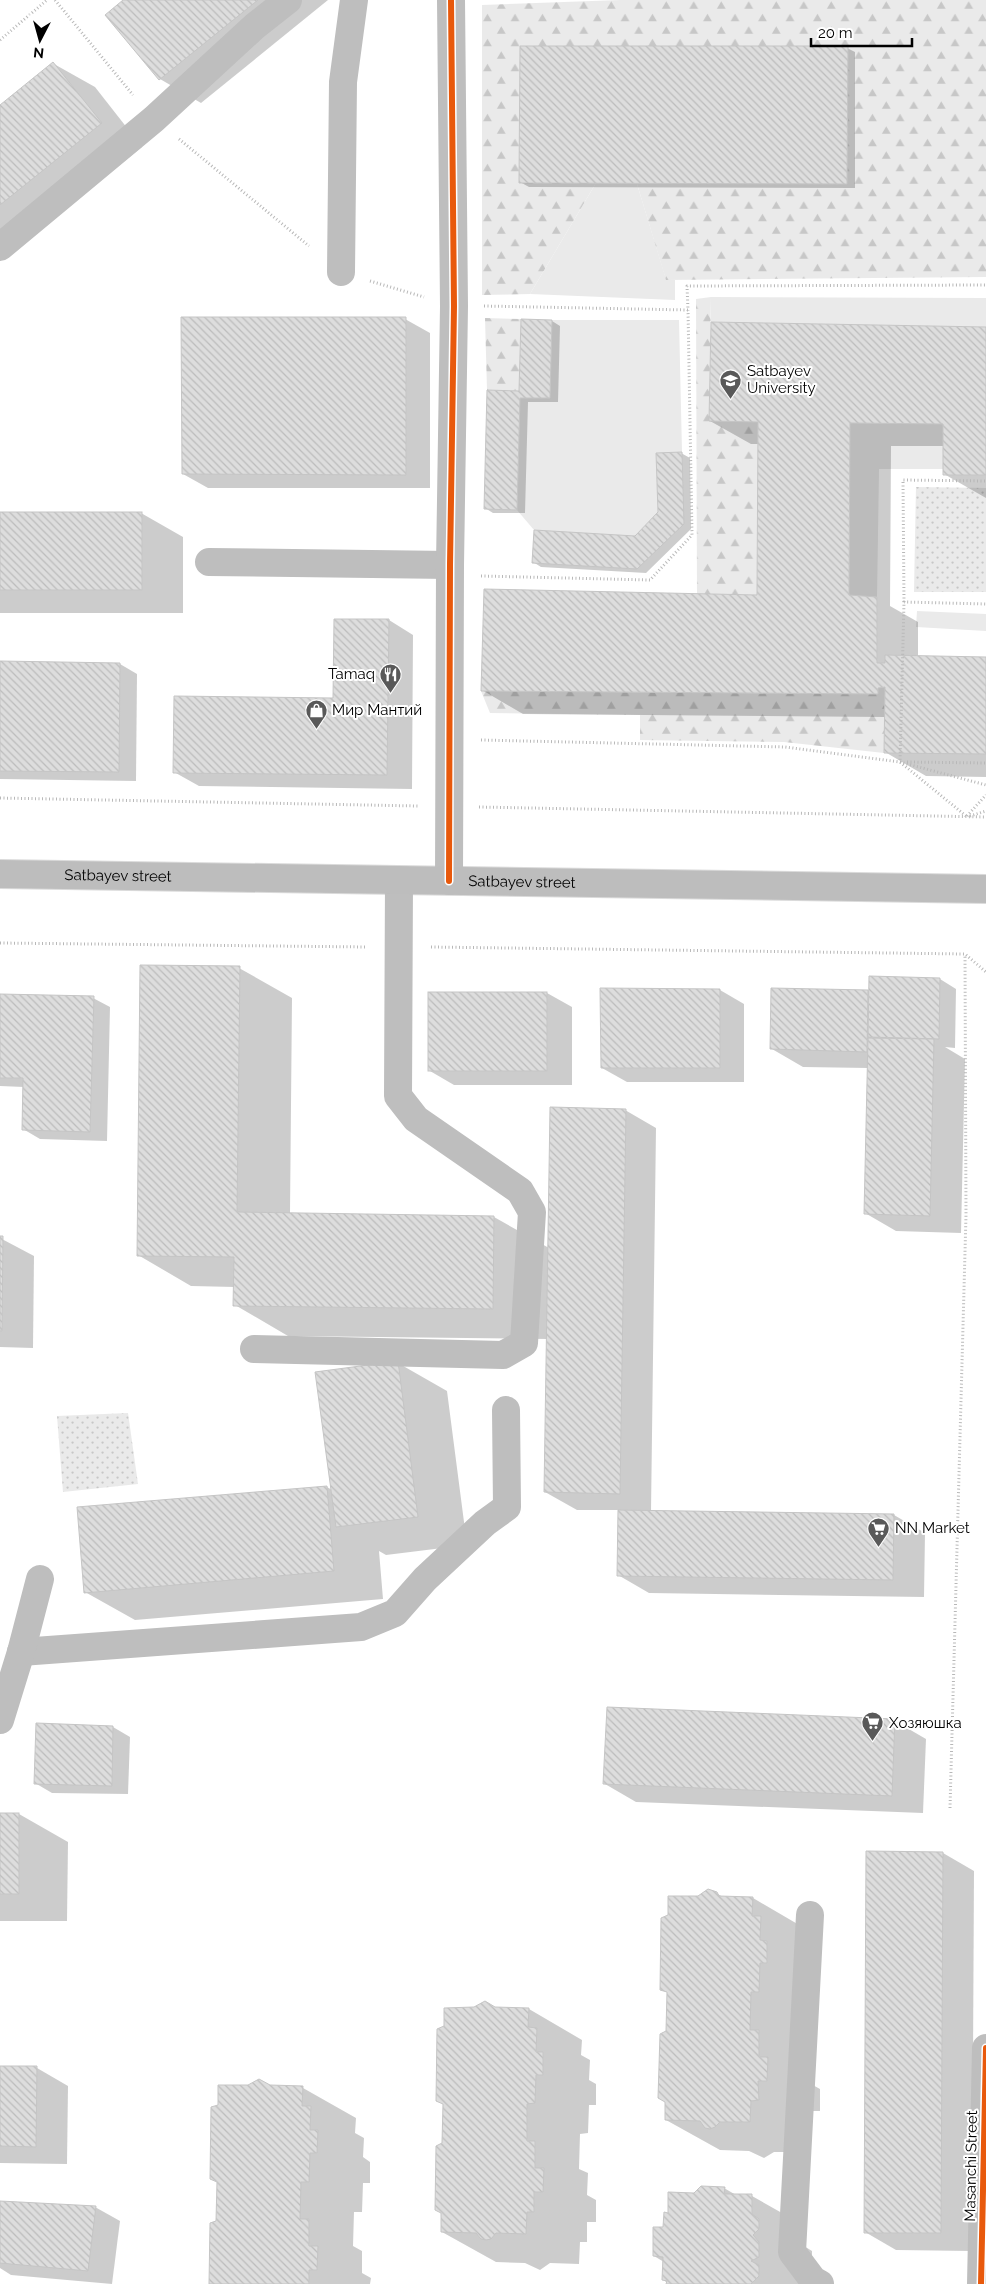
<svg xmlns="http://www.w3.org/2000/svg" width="986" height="2284" font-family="Raleway,sans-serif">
  <defs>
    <pattern id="forest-firs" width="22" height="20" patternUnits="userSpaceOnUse" patternTransform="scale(1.25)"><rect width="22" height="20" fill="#eaeaea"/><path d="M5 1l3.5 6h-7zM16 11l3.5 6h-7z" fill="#c7c7c7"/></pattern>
    <pattern id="park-dots" width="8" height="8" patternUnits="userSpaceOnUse" patternTransform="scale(1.25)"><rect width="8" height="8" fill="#eaeaea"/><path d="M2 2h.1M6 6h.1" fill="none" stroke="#c7c7c7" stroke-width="1.8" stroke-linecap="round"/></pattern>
    <pattern id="building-back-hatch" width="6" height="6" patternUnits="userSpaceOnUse" patternTransform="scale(1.25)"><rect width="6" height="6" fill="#ddd"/><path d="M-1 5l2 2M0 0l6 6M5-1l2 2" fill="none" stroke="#bcbcbc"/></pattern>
  </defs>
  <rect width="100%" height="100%" fill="#fff"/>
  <g fill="#eaeaea">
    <path d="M596,183L637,184L666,279L675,280V300L530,294Z"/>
    <path d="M711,297L986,298V327L711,322Z"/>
    <path d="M552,320H679L682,452L656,453L658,512L635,536L534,530L517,510L520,398H550Z"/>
    <path d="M850,423L943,424V469H879L877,597L849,595Z"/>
    <path d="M917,611L986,614V631L916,627Z"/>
  </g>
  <g fill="url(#forest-firs)">
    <path d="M620,0H986V277L666,280L637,184L847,183V46H520L519,183H596L530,294L482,295V5Z"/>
    <path d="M711,297L709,421L758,422L757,595L697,594L696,299Z"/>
    <path d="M485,318L521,319L519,391L487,390Z"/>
    <path d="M885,687L884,753L784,742L640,740V715L490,713L481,691L877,694L878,688Z"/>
  </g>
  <g fill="url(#park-dots)">
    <path d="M916,487L986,488V592H914Z"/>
    <path d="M128,1413L138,1484L63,1492L57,1416Z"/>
  </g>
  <g fill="#0003">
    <path d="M125,0H328L201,103L160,79L107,15Z"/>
    <path d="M847,48L855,52V188L529,187L520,182Z"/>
    <path d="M54,64L95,87L142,147L0,261V106Z"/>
    <path d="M405,319L430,333V488H208L183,474Z"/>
    <path d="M552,321L560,326L558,402H528L525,513H493L485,508L520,392Z"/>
    <path d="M986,328V498L944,474V446H891L890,606L918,622V657L986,658V777L926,776L885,752V717L523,714L482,690L758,597L759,444H751L710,421Z"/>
    <path d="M681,453L690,458L691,529L646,573L541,567L533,562L635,537L659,513Z"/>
    <path d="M141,513L183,537V613H0V514Z"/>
    <path d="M389,620L413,635L412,789L199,786L174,772L335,699Z"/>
    <path d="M0,663L120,664L137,674L136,781L0,779Z"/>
    <path d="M239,968L292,998L290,1214L494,1217L549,1248L625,1110L656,1128L651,1512L894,1515L925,1533L924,1597L649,1593L618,1575L619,1510H577L545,1492L548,1339L288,1336L235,1305V1287L191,1286L138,1255Z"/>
    <path d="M940,979L956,989L955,1048L945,1047L965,1059L961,1233L896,1231L865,1213L868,1068L803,1067L772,1049L868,991Z"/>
    <path d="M720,990L744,1004V1082H627L602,1068Z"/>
    <path d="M430,993H547L572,1007V1085H454L430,1071Z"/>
    <path d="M0,995L93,998L110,1007L107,1141L40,1139L23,1129L24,1087L0,1086Z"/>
    <path d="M0,1238L34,1256L33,1348L0,1347Z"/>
    <path d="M398,1363L447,1391L467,1545L386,1555L379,1551L383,1599L135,1620L85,1592L327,1487L332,1490Z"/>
    <path d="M895,1721L926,1739L923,1813L636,1802L605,1784Z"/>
    <path d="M113,1727L130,1737L128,1794L52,1793L35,1783Z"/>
    <path d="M0,1814H19L68,1842L67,1921H0Z"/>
    <path d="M868,1853H943L974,1871L972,2251L896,2250L865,2232Z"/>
    <path d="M716,1893L723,1897L753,1898L806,1929L811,2084L820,2089V2111H811L803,2152H774L764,2158L749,2151L720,2150L666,2120L669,1916L698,1897Z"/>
    <path d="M496,2009H529L582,2040L581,2055L590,2060L589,2080L596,2084V2105H589L588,2133L580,2134L579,2169L588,2173L587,2195L596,2200V2222H587V2242H580L579,2264L550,2263L540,2270L525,2263L496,2262L442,2232L443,2144Z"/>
    <path d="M0,2067L37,2068L68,2086L67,2164L0,2163Z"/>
    <path d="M269,2086L303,2088L356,2118L355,2133L364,2138L363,2157L370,2162V2183H363L362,2212H354L353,2246L362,2251V2273L371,2278L370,2284H210L218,2222Z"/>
    <path d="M724,2188L736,2195L752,2196L805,2226L804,2246L812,2251V2284H668L663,2279L664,2262L654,2256L669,2214L694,2195Z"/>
    <path d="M0,2203L95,2207L120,2221L112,2284L11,2275L0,2268Z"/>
  </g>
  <g fill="url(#building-back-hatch)" stroke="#c5c5c5">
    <path d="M123,0H258L159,80L105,15Z"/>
    <path d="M520,46H848L847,184L519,183Z"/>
    <path d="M53,62L102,123L0,205V105Z"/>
    <path d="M181,317H406V475L182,474Z"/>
    <path d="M521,319L552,320L550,398H520L517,510L484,509L487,390L519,391Z"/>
    <path d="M711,322L986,327V475H943V424L850,423L849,595L877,597V663H885V655L986,657V754L884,753L885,687L878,688V694L481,691L484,589L757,595L758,422L709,421Z"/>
    <path d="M682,452L684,524L637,569L532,563L534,530L635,536L658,512L656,453Z"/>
    <rect x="0" y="512" width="142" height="78"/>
    <path d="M334,619H389L387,775L173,773L174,696L333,698Z"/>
    <path d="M0,661L120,663L119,772L0,771Z"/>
    <path d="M140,965L240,966L237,1212L494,1216L493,1309L233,1306L234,1257L137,1256Z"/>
    <path d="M869,976L940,978L939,1039L868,1037Z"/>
    <path d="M600,988L720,989V1068H601Z"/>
    <path d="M771,988L868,990L867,1052L770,1049Z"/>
    <rect x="428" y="992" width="119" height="79"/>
    <path d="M0,994L94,996L90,1132L22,1130L23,1078H0Z"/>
    <path d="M868,1038L934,1039L930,1216L864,1214Z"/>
    <path d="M550,1107L626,1109L620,1494L544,1492Z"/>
    <path d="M0,1236H3L2,1331H0Z"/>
    <path d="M398,1361L418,1517L336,1527L315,1372Z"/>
    <path d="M327,1486L334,1571L84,1593L77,1507Z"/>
    <path d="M618,1510L894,1514L893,1580L617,1576Z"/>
    <path d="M607,1707L895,1719L892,1796L603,1784Z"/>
    <path d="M36,1723L113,1726L112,1786L34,1784Z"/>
    <rect x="0" y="1813" width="19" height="81"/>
    <path d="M866,1851L943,1852L941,2233H864Z"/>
    <path d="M708,1889L717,1892L719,1896L753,1897L752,1916H761L760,1940L767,1941V1963H760L759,1992H751L750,2030H759V2057H768L767,2081H758L759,2100L751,2101L750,2122H720L715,2127L710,2129L705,2128L700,2121L665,2120V2102L658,2098L660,2034L666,2031L667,1992L660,1990L661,1918L668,1915V1896H698Z"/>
    <path d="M485,2001L495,2007L529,2008L528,2027L537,2028L536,2052H543V2075H536L535,2103L527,2104V2141H535V2168H544L543,2192H534V2212H527L526,2234L496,2233L491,2239L486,2240L481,2239L476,2233L441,2232V2213L435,2210L436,2146L442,2143L443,2104L436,2101L437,2029L444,2026V2008L474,2007Z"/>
    <path d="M0,2066H37L36,2147L0,2146Z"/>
    <path d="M259,2079L270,2085L303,2086L302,2106H311L310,2130H318L317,2153H310L309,2182H301L300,2219H309V2246H318L317,2270H309V2284H209L210,2223L216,2221L217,2182L210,2179L211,2107L218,2105V2085H248Z"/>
    <path d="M701,2186L725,2187L724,2194H752V2214L759,2219V2229L753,2235L759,2242V2257L751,2261L759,2265V2276L751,2284H666L667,2281L662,2280L663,2257L653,2256V2227H663L664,2212L668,2213V2192L694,2193Z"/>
    <path d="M0,2201L96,2206L88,2271L0,2263Z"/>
  </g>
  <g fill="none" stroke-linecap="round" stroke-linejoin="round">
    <defs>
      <g id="major">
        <path id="s1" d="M0,874L986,889"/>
      </g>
    </defs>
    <use href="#major" stroke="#dbdbdb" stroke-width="30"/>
    <g stroke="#b8b8b8" stroke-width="3" stroke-dasharray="1 2.5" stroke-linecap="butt">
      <path d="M55,0L133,95"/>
      <path d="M0,40L47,0"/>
      <path d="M179,139L309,246"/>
      <path d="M370,281L424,297"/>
      <path d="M484,306L688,310L687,286L986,285"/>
      <path d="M481,576L650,580L692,535L688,310"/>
      <path d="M904,602L903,480L986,481"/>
      <path d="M481,740L785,747L900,762L986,785"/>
      <path d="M907,762L986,763"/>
      <path d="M0,798L418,806"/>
      <path d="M479,807L986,817"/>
      <path d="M966,816L900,762L904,602L986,604"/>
      <path d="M967,816L986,795"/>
      <path d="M970,816L986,811"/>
      <path d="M0,943L367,947"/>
      <path d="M431,947L965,954L986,972"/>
      <path d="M950,1808L966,1215L965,955"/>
    </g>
    <g stroke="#bebebe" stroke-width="28">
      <path d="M0,247L154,119L255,26L288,0"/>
      <path d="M341,272L343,82L354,0"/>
      <path d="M209,562L450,565"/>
      <path d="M449,881L450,565L454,306L451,0"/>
      <path d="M254,1349L503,1355L524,1343L532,1212L520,1191L416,1119L398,1096L399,881"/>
      <path d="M21,1652L361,1627L395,1613L425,1579L485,1523L507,1507L506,1410"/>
      <path d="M0,1720L21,1652L40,1579"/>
      <path d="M810,1915L792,2252L813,2280L820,2284"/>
      <path d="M981,2284L986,2048"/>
    </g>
    <use href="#major" stroke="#bdbdbd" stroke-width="28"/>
    <defs>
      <g id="cycleway">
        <path d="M449,881L450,565L454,306L451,0"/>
        <path d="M981,2284L986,2048"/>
      </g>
    </defs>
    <use href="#cycleway" stroke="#fff" stroke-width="9"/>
    <use href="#cycleway" stroke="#e8590c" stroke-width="6"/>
  </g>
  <defs>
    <symbol id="university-pin" viewBox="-11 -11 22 30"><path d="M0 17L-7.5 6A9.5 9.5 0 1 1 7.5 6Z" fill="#595959" stroke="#fff"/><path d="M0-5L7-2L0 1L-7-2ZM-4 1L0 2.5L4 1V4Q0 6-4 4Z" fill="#fff"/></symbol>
    <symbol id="restaurant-pin" viewBox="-11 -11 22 30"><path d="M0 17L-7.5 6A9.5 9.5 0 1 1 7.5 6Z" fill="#595959" stroke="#fff"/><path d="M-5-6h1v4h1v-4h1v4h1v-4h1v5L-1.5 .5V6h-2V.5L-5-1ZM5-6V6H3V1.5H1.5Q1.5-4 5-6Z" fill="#fff"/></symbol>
    <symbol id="shop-pin" viewBox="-11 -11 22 30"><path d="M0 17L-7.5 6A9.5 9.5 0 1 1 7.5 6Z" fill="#595959" stroke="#fff"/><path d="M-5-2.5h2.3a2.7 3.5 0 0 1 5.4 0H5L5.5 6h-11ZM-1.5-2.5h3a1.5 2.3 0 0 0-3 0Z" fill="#fff"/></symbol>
    <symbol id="supermarket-pin" viewBox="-11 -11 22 30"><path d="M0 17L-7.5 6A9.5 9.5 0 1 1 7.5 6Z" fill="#595959" stroke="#fff"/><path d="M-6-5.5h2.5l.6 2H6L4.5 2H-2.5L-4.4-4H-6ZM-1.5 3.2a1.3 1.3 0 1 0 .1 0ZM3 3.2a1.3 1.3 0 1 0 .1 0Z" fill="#fff"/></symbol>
  </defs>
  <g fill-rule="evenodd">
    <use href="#university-pin" x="718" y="368" width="25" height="34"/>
    <use href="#restaurant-pin" x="378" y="662" width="25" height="34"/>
    <use href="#shop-pin" x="304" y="698" width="25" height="34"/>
    <use href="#supermarket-pin" x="866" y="1516" width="25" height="34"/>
    <use href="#supermarket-pin" x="860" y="1710" width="25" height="34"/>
  </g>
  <g text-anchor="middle" stroke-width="4" stroke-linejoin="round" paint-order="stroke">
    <g font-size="15" fill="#000" stroke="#fff" text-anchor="start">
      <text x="747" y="376">Satbayev<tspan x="747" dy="17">University</tspan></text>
      <text x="375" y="679" text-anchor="end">Tamaq</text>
      <text x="332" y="715">Мир Мантий</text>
      <text x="895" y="1533">NN Market</text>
      <text x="889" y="1728">Хозяюшка</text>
    </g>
    <g font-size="15" fill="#000" stroke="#fff">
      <text dy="5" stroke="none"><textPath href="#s1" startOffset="118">Satbayev street</textPath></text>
      <text dy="5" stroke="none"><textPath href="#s1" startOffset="522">Satbayev street</textPath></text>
      <text transform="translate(971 2166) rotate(-89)" y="5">Masanchi Street</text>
    </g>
  </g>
  <g transform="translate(40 40) rotate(186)" stroke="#ffffff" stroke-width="4" paint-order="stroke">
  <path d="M0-4L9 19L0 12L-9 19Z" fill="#000000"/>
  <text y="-8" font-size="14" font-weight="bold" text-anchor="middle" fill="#000000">N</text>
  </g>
  <path d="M811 38v8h101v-8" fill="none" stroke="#000000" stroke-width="2.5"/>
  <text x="818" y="38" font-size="15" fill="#000000" stroke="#ffffff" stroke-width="4" paint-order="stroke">20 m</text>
</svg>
